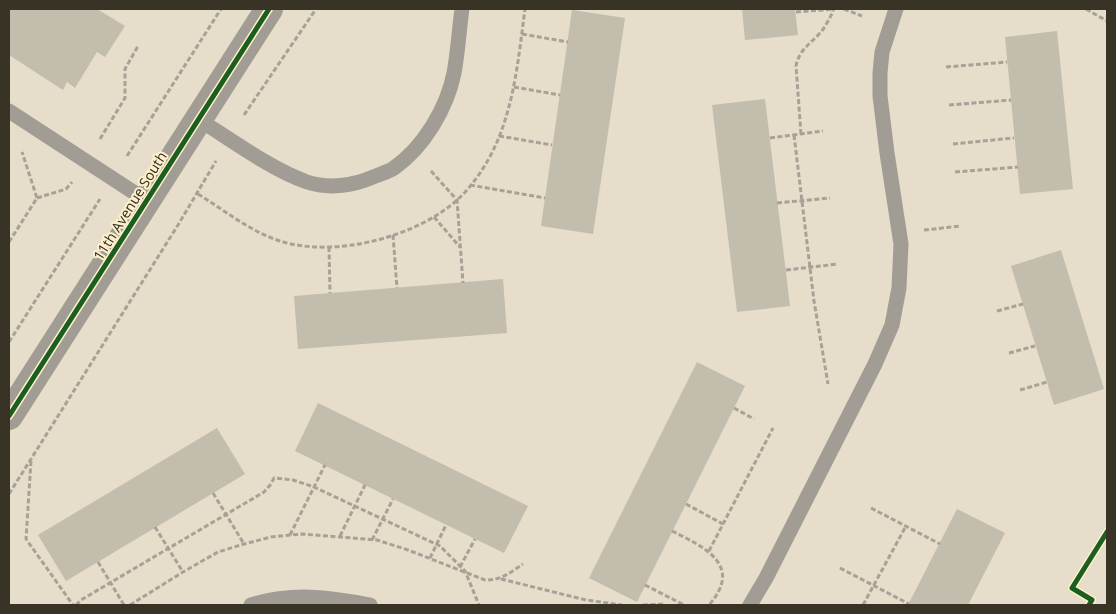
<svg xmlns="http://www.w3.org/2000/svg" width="1116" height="614" font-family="'Noto Sans',sans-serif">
  <rect width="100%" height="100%" fill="#e6ddca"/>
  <g fill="#c3bdad">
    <path d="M9,9H97L125,26L105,57L97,52L75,88L67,82L63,90L9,55Z"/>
    <path d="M742,9H795L798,35L745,40Z"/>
    <path d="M572,10L625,18L593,234L541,226Z"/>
    <path d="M1057,31L1073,189L1020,194L1005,37Z"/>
    <path d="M765,99L790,306L737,312L712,105Z"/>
    <path d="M1061,250L1104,389L1054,405L1011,266Z"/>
    <path d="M503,279L507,333L298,349L294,296Z"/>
    <path d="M697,362L745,386L637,602L589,578Z"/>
    <path d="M318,403L528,506L504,553L295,451Z"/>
    <path d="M217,428L245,474L66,581L38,535Z"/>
    <path d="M957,509L1005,533L968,605H908Z"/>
  </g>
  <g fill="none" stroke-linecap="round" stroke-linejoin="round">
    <g stroke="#a7a298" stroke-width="3" stroke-dasharray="5 2.5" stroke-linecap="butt">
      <path d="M844,9L862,16"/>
      <path d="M1086,9L1107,21"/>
      <path d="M796,12L835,9"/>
      <path d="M522,34L568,42"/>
      <path d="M946,67L1007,62"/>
      <path d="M514,87L560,95"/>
      <path d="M949,105L1011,100"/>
      <path d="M244,115L316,9"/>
      <path d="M801,134L796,66C799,50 809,45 820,33C825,28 829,19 833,12V9"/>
      <path d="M794,135L814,301L828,384"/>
      <path d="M499,136L552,145"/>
      <path d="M770,138L823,131"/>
      <path d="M100,139L125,98V69L138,46"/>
      <path d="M953,144L1014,138"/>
      <path d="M127,156L221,9"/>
      <path d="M431,171L457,200L463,283"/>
      <path d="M955,172L1018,167"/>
      <path d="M470,185L545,198"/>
      <path d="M198,194C224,210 251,232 280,241C333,258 414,238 456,201C473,186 488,163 497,142C515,100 519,54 525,9"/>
      <path d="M37,198L66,189L72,182"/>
      <path d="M777,203L830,198"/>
      <path d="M434,217L460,247"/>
      <path d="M924,230L961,226"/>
      <path d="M393,235L397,288"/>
      <path d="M9,242L37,198L22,152"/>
      <path d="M329,247L330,293"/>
      <path d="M786,270L838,264"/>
      <path d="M997,311L1023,304"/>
      <path d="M9,342L100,199"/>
      <path d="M1009,353L1035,346"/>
      <path d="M1020,390L1047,382"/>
      <path d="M734,408L754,419"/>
      <path d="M31,461L26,539L73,605"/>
      <path d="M213,493L244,544"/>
      <path d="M9,494L178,225L216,161"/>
      <path d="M686,504L723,524"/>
      <path d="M871,508L940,544"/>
      <path d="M155,527L183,572"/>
      <path d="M672,531C704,547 744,565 709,605"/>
      <path d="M290,535L325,465"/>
      <path d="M340,536L365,485"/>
      <path d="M372,540L393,499"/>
      <path d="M709,551L773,428"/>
      <path d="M430,558L446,525"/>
      <path d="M98,562L124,605"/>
      <path d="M460,567L475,539"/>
      <path d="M840,568L909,604"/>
      <path d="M501,579L586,600L622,605"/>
      <path d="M645,585L684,605"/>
      <path d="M76,605L81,600L264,492L271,484L274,478L293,480L314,487L440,546L465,571L479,605"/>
      <path d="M130,605L183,572L218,552L244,544L271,537L302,534L377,540L408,550L485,580C500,581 511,572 523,564"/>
      <path d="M643,605L663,604"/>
      <path d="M863,605L906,526"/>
    </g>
    <g stroke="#a29d94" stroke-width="15">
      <path d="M9,111L147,201"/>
      <path d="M198,119C230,139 272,170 307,182C328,189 353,186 373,177C380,174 388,172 394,168C424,147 447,108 454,73C458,52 459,30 462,9"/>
      <path d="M251,605C291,592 330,597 370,605"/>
      <path d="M750,605L766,578L875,364L892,325L899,288L901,244L887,153L880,96V73L882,52L896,9"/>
    </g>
    <path stroke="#a29d94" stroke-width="28" d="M9,416L269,9"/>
    <defs>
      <g id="cycleway">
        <path d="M9,416L269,9"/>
        <path d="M1089,605L1092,600L1072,588L1107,532"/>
      </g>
    </defs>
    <use href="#cycleway" stroke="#fef0cc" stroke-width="8"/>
    <use href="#cycleway" stroke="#1b5e20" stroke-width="5"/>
  </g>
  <g text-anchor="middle" stroke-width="4" stroke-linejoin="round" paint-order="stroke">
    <g font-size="14" fill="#393325" stroke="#fef0cc">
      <text transform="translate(130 206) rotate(-58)" y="5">11th Avenue South</text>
    </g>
  </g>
  <rect width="1116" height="614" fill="none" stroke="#393325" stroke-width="20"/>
</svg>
